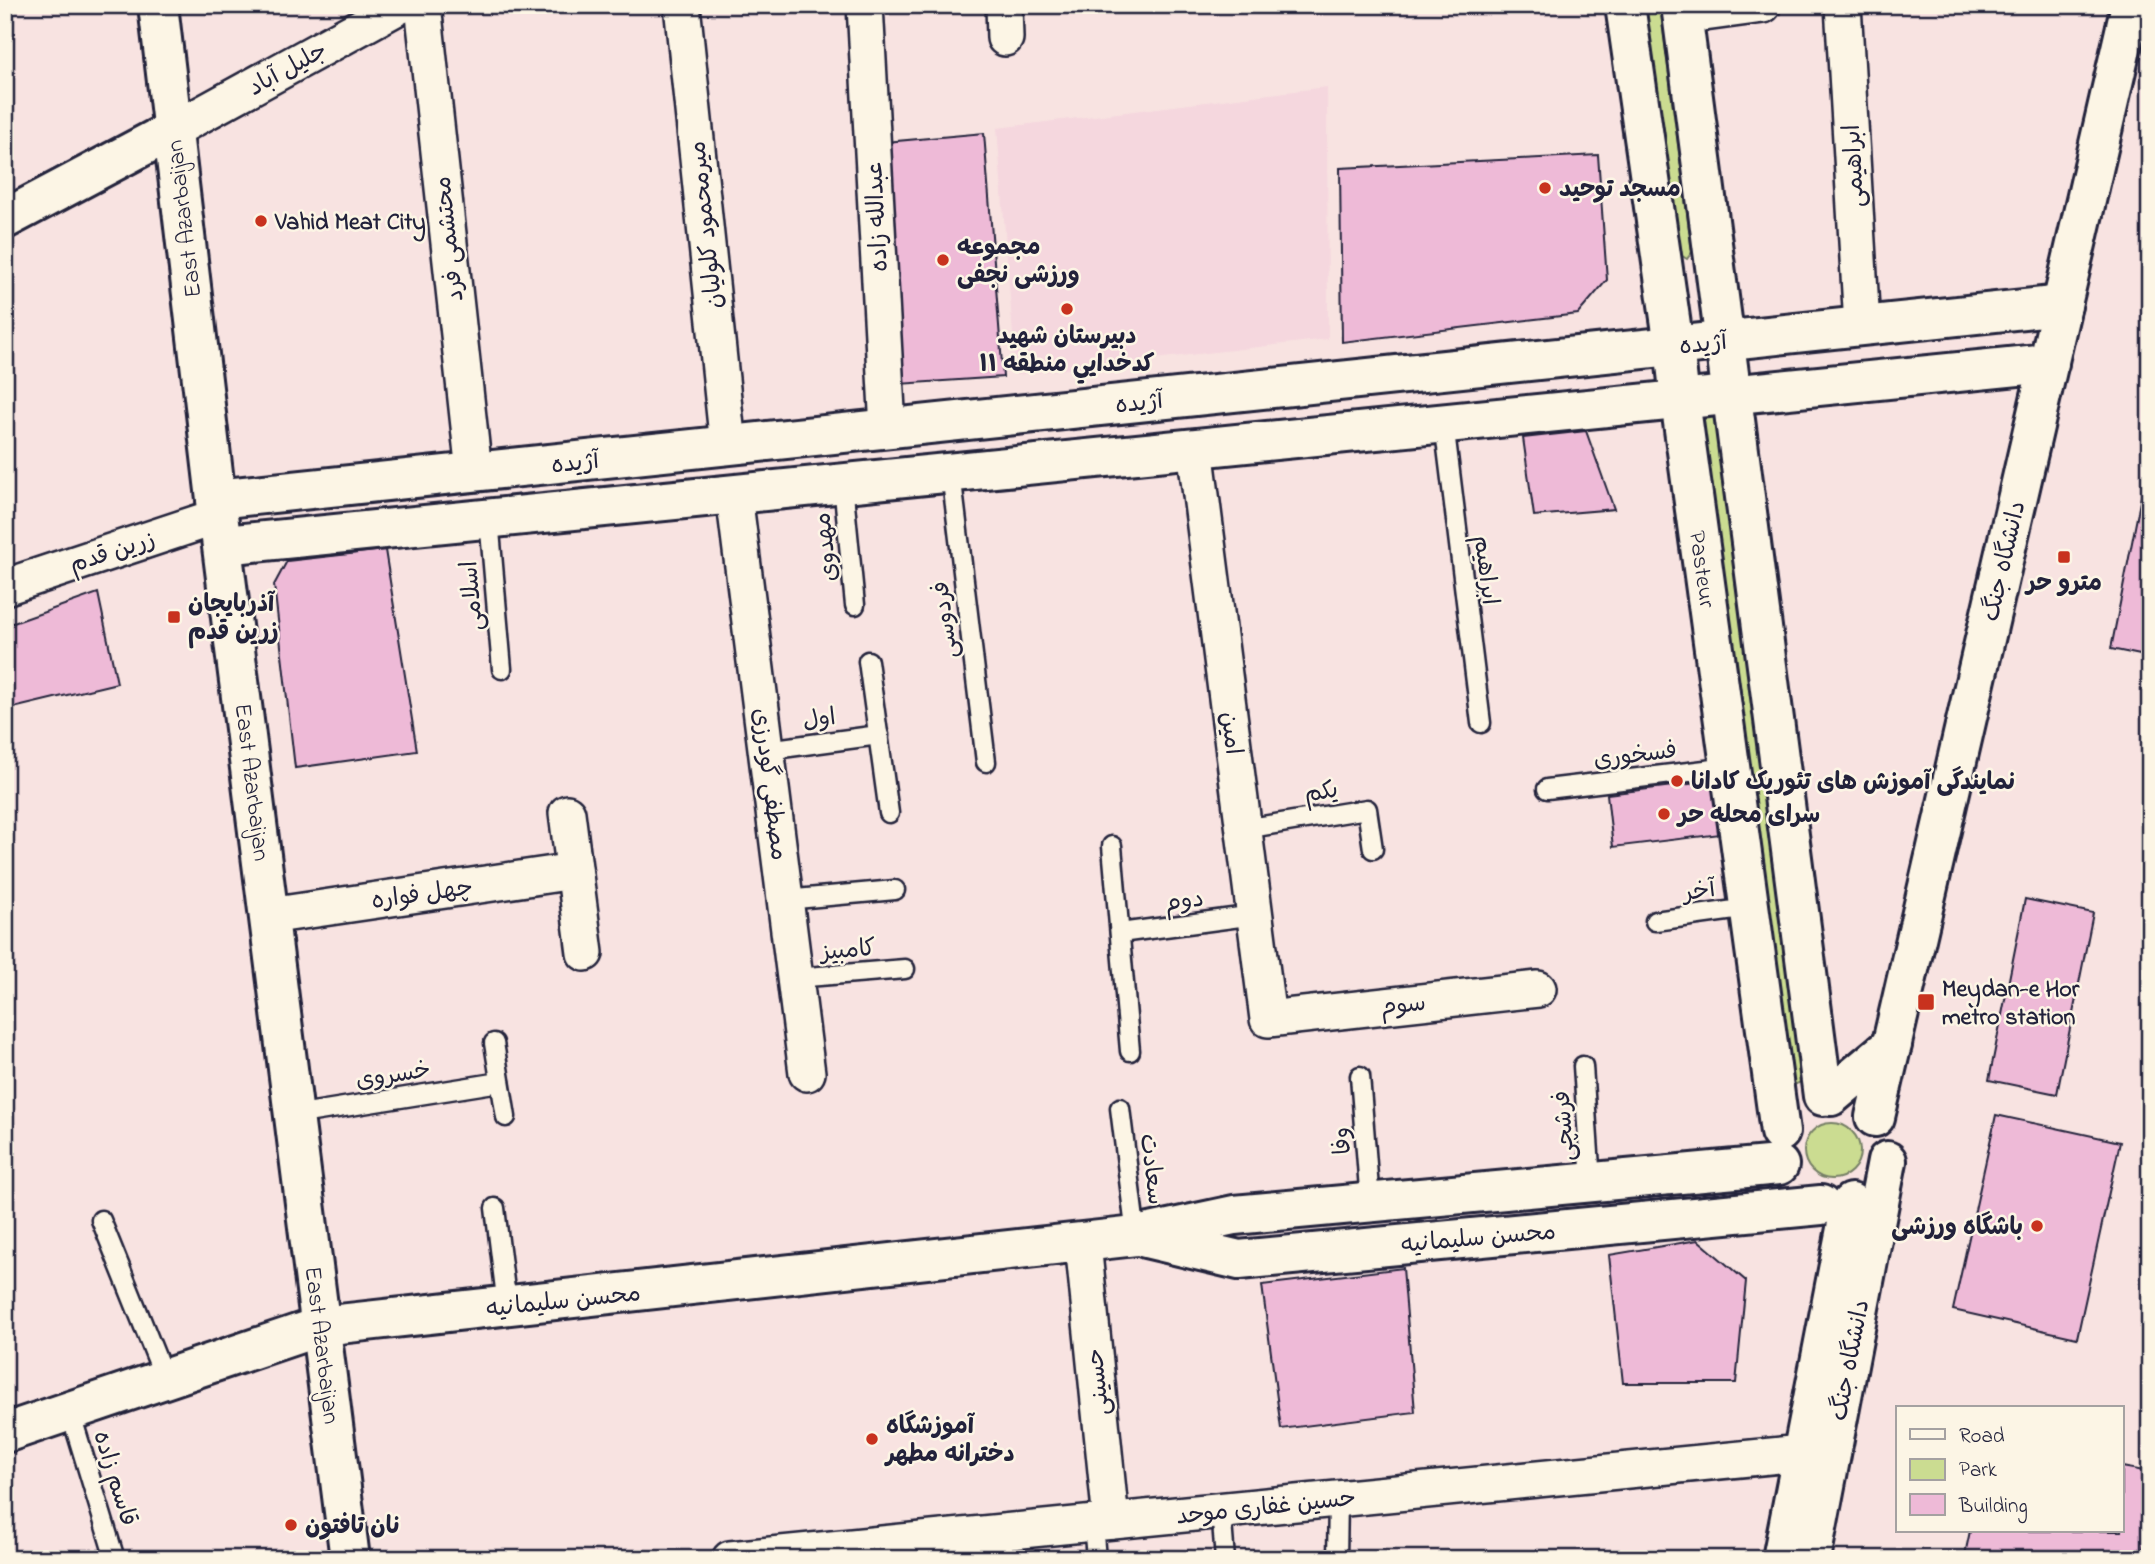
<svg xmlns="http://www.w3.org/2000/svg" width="2155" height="1564" font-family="'Indie Flower','Playpen Sans Arabic',sans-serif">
  <rect width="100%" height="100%" fill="#f8e3e1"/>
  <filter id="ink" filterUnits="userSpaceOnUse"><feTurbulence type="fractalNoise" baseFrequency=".0143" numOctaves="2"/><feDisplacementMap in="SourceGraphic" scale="14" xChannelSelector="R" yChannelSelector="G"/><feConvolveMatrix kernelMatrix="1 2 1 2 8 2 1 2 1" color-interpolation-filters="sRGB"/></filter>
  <g filter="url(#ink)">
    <path fill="#f5d7de" d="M1327,87L1328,339L1016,375L997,128Z"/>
    <g fill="#cbdc91" stroke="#767f66" stroke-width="2">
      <path d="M1643,5H1660L1692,252L1687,259L1679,254Z"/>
      <path d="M1698,412H1716L1803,1081L1796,1084L1788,1091L1755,805L1721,584Z"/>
      <circle cx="1832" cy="1151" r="28"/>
    </g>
    <g fill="#eebad7" stroke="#22223b" stroke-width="2">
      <path d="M984,133L1003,377L899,384L886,142Z"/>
      <path d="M1598,155L1607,280L1578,314L1342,342L1340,168Z"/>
      <path d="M1586,431L1614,509L1534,516L1523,438Z"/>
      <path d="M2150,451V657L2111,649Z"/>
      <path d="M385,550L417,751L295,768L274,585L287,561Z"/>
      <path d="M98,593L117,683L5,710V626Z"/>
      <path d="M1714,781L1721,834L1613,847L1607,794Z"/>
      <path d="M2025,899L2093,913L2057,1094L1989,1080Z"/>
      <path d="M1996,1115L2120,1142L2077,1338L1953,1310Z"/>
      <path d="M1698,1240L1746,1281L1736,1383H1623L1609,1255Z"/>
      <path d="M1403,1268L1415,1412L1281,1429L1262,1285Z"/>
      <path d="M2122,1467L2150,1472V1513L2141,1559H1964L1970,1531H2122Z"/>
    </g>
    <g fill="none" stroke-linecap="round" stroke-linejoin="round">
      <defs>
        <g id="lane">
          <path d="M1444,423L1481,723"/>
          <path d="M951,473L986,762"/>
          <path d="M843,484L855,605"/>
          <path d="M489,519L502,669"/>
          <path d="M868,661L889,813"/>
          <path d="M767,750L879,735"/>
          <path d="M1547,789L1730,767"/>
          <path d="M1244,829L1367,809L1373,849"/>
          <path d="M1112,846L1130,1051"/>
          <path d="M785,900L895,890"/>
          <path d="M1655,921L1749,908"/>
          <path d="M1120,933L1255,915"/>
          <path d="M795,978L905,969"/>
          <path d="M494,1043L506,1117"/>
          <path d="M1583,1066L1591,1182"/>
          <path d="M1360,1076L1370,1202"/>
          <path d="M1120,1108L1136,1236"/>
          <path d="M294,1115L500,1082"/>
          <path d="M495,1208L507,1306"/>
          <path d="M101,1220L165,1379"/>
          <path d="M70,1411L115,1559"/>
          <path d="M1221,1510L1225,1559"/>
          <path d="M1093,1523L1096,1559"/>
          <path d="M1337,1559L1338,1499"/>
        </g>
        <g id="street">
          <path d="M423,5L474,472"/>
          <path d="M682,5L728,446"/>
          <path d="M865,5L888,429"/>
          <path d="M1004,5L1005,38"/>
          <path d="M1843,5L1862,326"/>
          <path d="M1682,16L1763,5"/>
          <path d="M173,130L401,5"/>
          <path d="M1195,448L1268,1019L1538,989"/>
          <path d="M734,495L807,1073"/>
          <path d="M5,587L219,516"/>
          <path d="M567,813L585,953"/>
          <path d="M269,916L574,871"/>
          <path d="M1083,1243L1111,1521"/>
          <path d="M730,1559L1801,1453"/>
        </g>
        <g id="secondary">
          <path d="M158,5L216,499L350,1559"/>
          <path d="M1625,5L1674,346L1680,400L1780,1132"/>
          <path d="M1681,5L1823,1096"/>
          <path d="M5,219L173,130"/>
          <path d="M216,499L2062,305"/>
          <path d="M224,545L2049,363"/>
          <path d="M1831,1096L1892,1045"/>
          <path d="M1875,1117L2131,5"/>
          <path d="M1146,1238L1239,1260L1821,1205"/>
          <path d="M5,1433L321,1326L1136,1236L1234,1215L1779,1165"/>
          <path d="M1782,1559L1851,1203"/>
          <path d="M1811,1559L1887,1161"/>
        </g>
      </defs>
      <use href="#lane" stroke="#22223b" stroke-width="23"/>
      <use href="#street" stroke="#22223b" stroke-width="40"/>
      <use href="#secondary" stroke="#22223b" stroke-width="44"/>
      <use href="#lane" stroke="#fcf5e5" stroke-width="18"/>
      <use href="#street" stroke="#fcf5e5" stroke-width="35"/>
      <use href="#secondary" stroke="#fcf5e5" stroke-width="38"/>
    </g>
  </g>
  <g fill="#c8321e" stroke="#fcf5e5" stroke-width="2.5">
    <circle cx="1545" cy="188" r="7"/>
    <circle cx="261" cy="221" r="7"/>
    <circle cx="943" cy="260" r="7"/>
    <circle cx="1067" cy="309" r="7"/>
    <rect x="2057" y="550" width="14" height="14" rx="3.5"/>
    <rect x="167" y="610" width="14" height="14" rx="3.5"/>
    <circle cx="1677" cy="781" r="7"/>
    <circle cx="1664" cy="814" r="7"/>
    <rect x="1917" y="993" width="18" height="18" rx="3.5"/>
    <circle cx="2037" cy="1226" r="7"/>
    <circle cx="872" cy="1439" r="7"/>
    <circle cx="291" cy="1525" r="7"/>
  </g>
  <g text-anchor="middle" stroke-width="5" stroke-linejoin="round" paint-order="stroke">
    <g font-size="24" fill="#22223b" stroke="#fcf5e5">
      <text transform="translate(287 68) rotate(-29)" y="8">جلیل آباد</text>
      <text transform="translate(1853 166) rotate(-93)" y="8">ابراهیمی</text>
      <text transform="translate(876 217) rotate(-93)" y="8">عبدالله زاده</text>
      <text transform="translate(183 219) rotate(-97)" y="8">East Azarbaijan</text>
      <text transform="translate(705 225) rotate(-96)" y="8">میرمحمود کلولیان</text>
      <text transform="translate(448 239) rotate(-96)" y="8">محتشمی فرد</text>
      <text transform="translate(1703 343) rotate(-6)" y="8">آژیده</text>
      <text transform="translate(1139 402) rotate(-6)" y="8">آژیده</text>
      <text transform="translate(575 462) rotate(-6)" y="8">آژیده</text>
      <text transform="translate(825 547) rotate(-96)" y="8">مهدوی</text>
      <text transform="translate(112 551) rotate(-18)" y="8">زرین قدم</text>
      <text transform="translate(2003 561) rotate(-77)" y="8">دانشگاه جنگ</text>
      <text transform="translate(1703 569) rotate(82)" y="8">Pasteur</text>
      <text transform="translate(1487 570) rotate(83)" y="8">ابراهیم</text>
      <text transform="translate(471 596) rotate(-95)" y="8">اسلامی</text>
      <text transform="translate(944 620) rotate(-97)" y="8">فردوسی</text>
      <text transform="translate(819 718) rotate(-8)" y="8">اول</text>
      <text transform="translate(1232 733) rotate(83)" y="8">امین</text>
      <text transform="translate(1635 754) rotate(-7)" y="8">فسخوری</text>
      <text transform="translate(253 782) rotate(83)" y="8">East Azarbaijan</text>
      <text transform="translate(771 784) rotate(83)" y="8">مصطفی گودرزی</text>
      <text transform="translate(1321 791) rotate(-9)" y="8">یکم</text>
      <text transform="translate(1699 890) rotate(-8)" y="8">آخر</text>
      <text transform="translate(422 893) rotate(-8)" y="8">چهل فواره</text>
      <text transform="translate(1184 900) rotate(-8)" y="8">دوم</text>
      <text transform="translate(848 949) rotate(-5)" y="8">کامبیز</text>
      <text transform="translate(1403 1004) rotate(-6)" y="8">سوم</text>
      <text transform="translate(393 1074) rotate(-9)" y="8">خسروی</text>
      <text transform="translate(1563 1126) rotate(-94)" y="8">فرشچی</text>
      <text transform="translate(1341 1141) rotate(-95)" y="8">وفا</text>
      <text transform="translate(1153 1169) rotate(83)" y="8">سعادت</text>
      <text transform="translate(1478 1237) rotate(-5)" y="8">محسن سلیمانیه</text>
      <text transform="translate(563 1300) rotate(-6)" y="8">محسن سلیمانیه</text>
      <text transform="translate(323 1345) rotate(83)" y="8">East Azarbaijan</text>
      <text transform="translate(1849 1360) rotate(-79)" y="8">دانشگاه جنگ</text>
      <text transform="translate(1097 1382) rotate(-96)" y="8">حسینی</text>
      <text transform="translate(116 1478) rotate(73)" y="8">قاسم زاده</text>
      <text transform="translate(1266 1506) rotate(-6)" y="8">حسین غفاری موحد</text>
    </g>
    <g font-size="24" font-weight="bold" fill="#22223b" stroke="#fcf5e5" text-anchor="start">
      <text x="1559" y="196">مسجد توحید</text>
      <text x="275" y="229">Vahid Meat City</text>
      <text x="957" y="254">مجموعه<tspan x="957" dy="28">ورزشی نجفی</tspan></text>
      <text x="1067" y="343" text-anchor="middle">دبيرستان شهيد<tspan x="1067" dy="28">كدخدايي منطقه ١١</tspan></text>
      <text x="2064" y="590" text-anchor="middle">مترو حر</text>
      <text x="188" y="611">آذربایجان<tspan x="188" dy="28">زرین قدم</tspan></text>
      <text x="1691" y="789">نمایندگی آموزش های تئوریک کادانا</text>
      <text x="1678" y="822">سرای محله حر</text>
      <text x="1942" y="996">Meydan-e Hor<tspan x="1942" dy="28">metro station</tspan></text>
      <text x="2023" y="1234" text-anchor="end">باشگاه ورزشی</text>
      <text x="886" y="1433">آموزشگاه<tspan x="886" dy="28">دخترانه مطهر</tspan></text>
      <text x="305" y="1533">نان تافتون</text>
    </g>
  </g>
  <rect width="2155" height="1564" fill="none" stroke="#fcf5e5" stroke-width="28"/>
  <rect x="14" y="14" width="2127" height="1536" fill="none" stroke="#22223b" stroke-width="2.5" filter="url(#ink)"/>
  <rect x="1896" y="1406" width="228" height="126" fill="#fcf5e5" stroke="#a5a1a1" stroke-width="2"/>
  <rect x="1910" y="1429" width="35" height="10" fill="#fcf5e5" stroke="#a5a1a1" stroke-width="2"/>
  <text x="1959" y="1442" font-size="21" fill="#22223b">Road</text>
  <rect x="1910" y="1459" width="35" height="21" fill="#cbdc91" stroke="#a5a1a1" stroke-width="2"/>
  <text x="1959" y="1476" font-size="21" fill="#22223b">Park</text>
  <rect x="1910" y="1494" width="35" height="21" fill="#eebad7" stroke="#a5a1a1" stroke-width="2"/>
  <text x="1959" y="1512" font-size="21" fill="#22223b">Building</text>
</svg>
